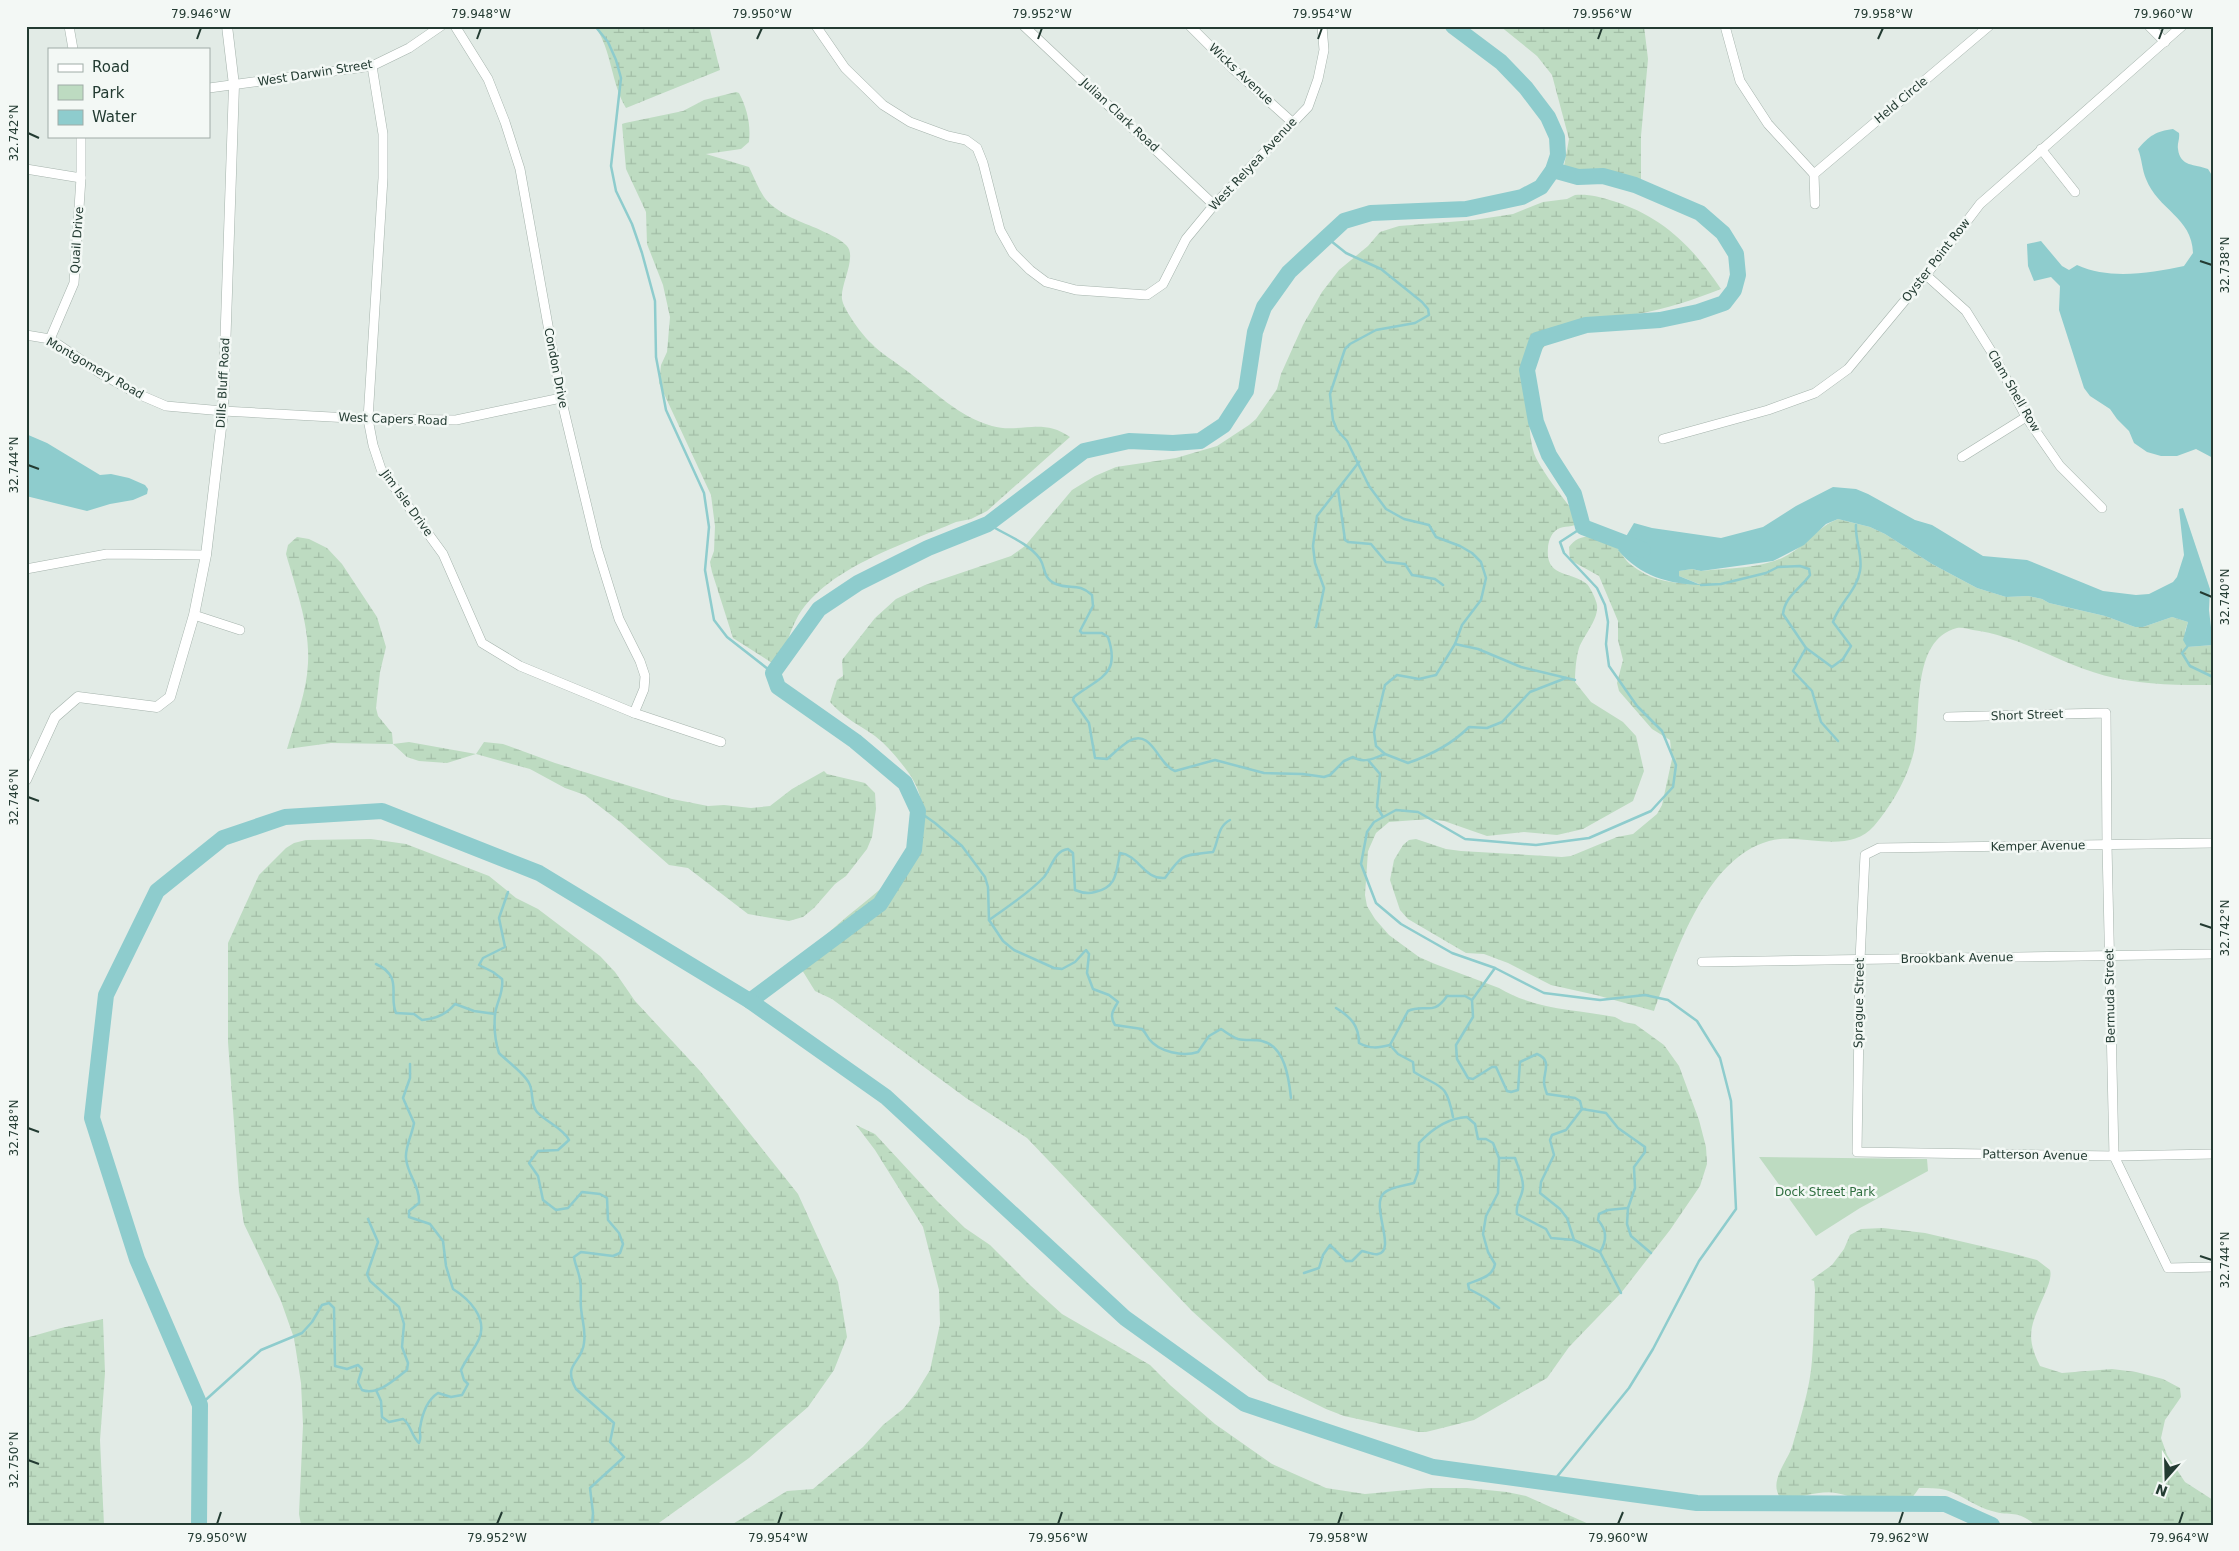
<svg xmlns="http://www.w3.org/2000/svg" width="2239" height="1551" font-family="'DejaVu Sans',sans-serif">
  <defs>
    <pattern id="wetland-marsh" width="20" height="14" patternUnits="userSpaceOnUse" patternTransform="scale(1.25)"><rect width="20" height="14" fill="#bddbc1"/><path d="M1 5h8M5 5V1M11 12h8M15 12V8" fill="none" stroke="#a2bda6"/></pattern>
  </defs>
  <rect width="100%" height="100%" fill="#e2ebe6"/>
  <g fill="url(#wetland-marsh)">
    <path d="M595,26H709L720,70L626,108C611,83 612,51 595,26Z"/>
    <path d="M1500,26H1644L1648,59L1641,136V180L1594,170L1563,172L1569,139L1552,75L1537,56Z"/>
    <path d="M736,92L739,93C747,108 751,125 749,142L741,149L706,154L749,167C754,177 758,188 764,197C776,213 799,221 816,228C826,233 838,237 846,245C858,256 840,284 842,299C843,309 863,336 871,343C881,354 896,362 907,371C934,391 959,417 992,426C1019,434 1042,417 1070,437L987,511L971,519L956,522C905,544 822,569 796,620C788,635 785,652 780,668L733,638L712,572L710,562L714,551L715,526L711,495L659,383L661,365L667,352L670,317L663,285L647,244L646,212L626,169L622,124L625,123L683,111L704,100Z"/>
    <path d="M1575,195C1589,194 1600,197 1613,201C1662,216 1693,247 1721,289C1693,300 1666,309 1637,314C1615,319 1586,315 1566,327C1552,335 1537,352 1533,368C1527,387 1527,440 1536,458C1547,479 1564,498 1577,517V524C1570,528 1561,525 1555,531C1551,534 1548,543 1548,548C1545,578 1572,571 1587,584C1591,589 1596,599 1597,605C1599,619 1584,635 1579,648C1576,658 1575,672 1575,682L1591,702L1623,722L1636,736L1644,771L1633,801L1583,829L1557,835L1524,832L1487,836L1444,821L1429,819L1389,822L1376,833L1368,851L1365,895L1367,906L1375,919L1389,935L1419,957L1435,964L1499,988C1536,1010 1574,1009 1615,1017L1624,1022L1635,1024L1664,1045L1679,1066L1699,1120L1706,1147L1707,1164L1700,1186L1670,1230L1621,1293L1569,1347L1547,1378L1474,1420L1426,1432H1418L1344,1416L1326,1409L1269,1381L1192,1311L1027,1138L966,1098L832,999L815,991L802,970C809,941 864,905 886,884C898,873 908,855 915,840C926,817 924,794 908,772C899,760 888,746 875,736C858,724 845,719 830,702L837,680L843,676L842,660L875,618L896,599L925,585L1011,556L1025,546L1072,490L1095,476L1116,467L1176,458L1217,446L1249,425L1256,419L1277,389L1281,374L1303,325L1322,292L1339,270L1368,246L1380,232L1399,226L1474,220L1513,214L1543,202L1567,199Z"/>
    <path d="M1838,519L1870,527L1885,534L1932,564L1977,588L2006,597L2028,596L2042,599L2049,603L2105,616L2135,627H2143L2172,617L2188,622L2185,631L2187,647L2213,645V685C2181,685 2146,685 2115,678C2066,668 2023,636 1973,630C1968,629 1962,627 1957,628C1910,640 1922,715 1914,751C1908,777 1892,805 1874,826C1848,856 1801,832 1769,841C1704,859 1675,956 1654,1011L1596,995L1551,985L1508,963L1484,954L1466,953L1408,919L1400,910L1390,880L1394,860L1403,845L1409,840L1416,839L1446,849L1461,851L1562,857L1571,856L1617,837L1633,834L1657,814L1662,805L1672,759L1670,740L1652,729L1619,691L1617,683L1623,660L1618,640V621L1599,576L1570,560L1569,547C1579,532 1601,534 1614,545C1619,549 1622,555 1626,560C1631,566 1639,570 1645,574C1661,582 1681,584 1699,584L1679,576L1678,571L1692,569L1701,571C1728,568 1760,569 1784,557C1805,547 1817,527 1838,519Z"/>
    <path d="M297,537L309,539L327,548L342,564L377,617L386,647L380,672L376,708L378,716L392,733L393,744L409,742L476,754L484,742L503,744L555,763L672,799L708,806L724,805L751,808L770,806L792,789L824,771L827,774L865,783L875,793L876,809L872,837L867,849L846,876L835,884L814,908L803,917L789,921L748,914L688,868L669,865L620,822L585,795L565,788L530,769L476,754L447,763L419,761L407,757L393,744L331,743L287,749C295,721 307,692 308,663C310,626 296,589 286,554L288,545Z"/>
    <path d="M371,839L406,844L489,876L516,898L538,909L600,956L615,972L635,1001L700,1071L798,1194L838,1282L847,1337L834,1370L808,1407L749,1458L656,1525H301L299,1514L303,1425L301,1383L294,1338L281,1301L244,1224L239,1191L228,1042V943L259,875L286,848L294,843L306,840Z"/>
    <path d="M856,1125L875,1134L937,1201L965,1228L990,1245L1030,1285L1062,1314L1150,1365L1170,1385L1215,1424L1272,1464L1326,1488L1365,1494L1429,1488H1467L1507,1492L1526,1496L1591,1525H731L787,1491L813,1489L863,1447L883,1425L903,1409L916,1393L930,1370L940,1324L939,1290L923,1227L875,1150Z"/>
    <path d="M1883,1228L1925,1233L2011,1253L2037,1260L2050,1270C2052,1277 2048,1286 2045,1293C2032,1324 2024,1334 2040,1366L2062,1373L2112,1369L2136,1372L2163,1379L2180,1388L2181,1397L2165,1420L2161,1438L2167,1455L2185,1482L2213,1500V1525H2035C2017,1509 2012,1517 1992,1511C1976,1507 1962,1495 1946,1490C1938,1488 1928,1488 1919,1488C1897,1525 1866,1498 1836,1493C1822,1490 1796,1498 1782,1500C1767,1483 1786,1464 1792,1447C1800,1419 1810,1389 1812,1360C1814,1337 1814,1313 1815,1290L1814,1281L1811,1280L1832,1265L1844,1249L1850,1235L1861,1229Z"/>
    <path d="M103,1319L105,1373L100,1440L104,1525H26V1338L61,1328Z"/>
  </g>
  <path fill="#bddbc1" d="M1759,1157L1927,1159L1928,1171L1860,1208L1816,1236Z"/>
  <g fill="#8ecccd">
    <path d="M2173,129L2179,133C2180,139 2177,144 2178,149C2180,167 2195,164 2208,169L2213,177V458L2196,449L2177,456H2161L2147,452L2134,443L2129,431L2117,419L2110,409L2090,396L2084,388L2059,310L2060,286L2051,277L2034,281L2028,266L2027,244L2041,241L2062,266L2069,270L2077,265C2110,280 2150,273 2184,266L2193,253C2192,217 2158,210 2146,179C2142,170 2142,159 2138,149C2149,136 2156,131 2173,129Z"/>
    <path d="M26,434L47,443L100,475L111,474L129,478L145,485L148,489L147,494L133,500L110,504L87,511L26,496Z"/>
    <path d="M1833,487L1856,489L1868,494L1915,520L1932,525L1983,556L2027,560L2103,591L2136,595L2149,594L2173,582L2177,577L2184,555L2179,509L2183,508L2210,589L2209,610L2213,645L2187,647L2183,640L2188,622L2172,617L2143,627H2135L2105,616L2049,603L2042,599L2028,596L2006,597L1977,588L1932,564L1885,534L1870,527L1838,519L1826,524L1804,545L1773,561L1701,571L1692,569L1679,571V576L1701,585C1668,584 1640,576 1618,550L1634,523L1652,528L1721,538L1763,527L1796,506Z"/>
  </g>
  <g fill="none" stroke-linecap="round" stroke-linejoin="round">
    <g stroke="#8ecccd" stroke-width="2.5">
      <path d="M595,26L608,42L616,60L621,78L611,166L616,191L632,224L642,253L655,301L656,357L666,410L704,493L709,527L705,570L714,620L727,637L773,673"/>
      <path d="M1326,237L1346,253L1381,269L1422,302L1428,309L1429,315L1415,323L1376,330L1350,344L1345,349L1330,394L1333,420L1337,430L1347,441L1369,486L1386,509L1404,519L1429,525L1436,537L1460,546L1472,553L1481,562L1486,578L1481,600L1462,625L1455,644L1436,675L1419,679L1397,675L1385,685L1374,732L1376,746L1385,754L1408,763C1431,755 1452,744 1469,727L1487,728L1502,722L1530,692L1566,678"/>
      <path d="M1338,489L1345,540L1348,542L1371,544L1386,562L1405,564L1412,575L1435,579L1443,585"/>
      <path d="M988,524C1004,534 1029,543 1040,559C1046,568 1042,578 1056,584C1070,590 1078,582 1092,595L1093,606L1080,631L1082,633H1102L1108,637C1121,676 1099,677 1074,697L1073,700L1089,723L1095,758L1107,759C1114,753 1121,746 1129,741C1152,728 1158,765 1175,771L1215,760L1264,773L1303,774L1324,777L1330,775L1344,761L1353,757C1363,764 1375,758 1385,754"/>
      <path d="M1701,585L1721,584L1766,573L1778,567L1800,566L1809,569L1810,575C1800,589 1785,596 1783,614L1806,648L1832,667L1843,659L1851,646L1833,622C1839,604 1857,590 1860,571C1863,555 1855,541 1856,525"/>
      <path d="M1316,627L1324,588L1315,563L1313,546L1317,516L1359,462"/>
      <path d="M1455,644L1478,649L1521,667L1575,680"/>
      <path d="M2187,647L2182,653L2190,666L2213,677"/>
      <path d="M1806,648L1793,671L1812,691L1821,722L1838,741"/>
      <path d="M1368,760L1380,774L1377,807L1383,817"/>
      <path d="M918,811L935,823L962,846L985,877L988,887L989,920L1003,941L1014,950L1054,968L1062,969L1075,962L1086,950L1089,954L1087,973L1093,989L1109,995L1118,1002C1113,1010 1109,1016 1115,1025L1142,1029C1145,1032 1147,1036 1149,1039C1159,1052 1183,1057 1198,1052L1209,1036L1221,1029C1226,1032 1232,1037 1238,1039C1246,1041 1255,1039 1262,1041C1285,1046 1289,1079 1291,1098"/>
      <path d="M508,892L499,918L505,947L483,958L479,965L493,972L502,979C504,992 497,1001 495,1014C494,1026 495,1041 499,1053C508,1062 524,1073 529,1083C534,1092 530,1104 537,1112C546,1122 563,1128 569,1140L558,1150L538,1151L529,1163L538,1176L543,1200L556,1210L568,1208L582,1192L600,1194L607,1198L608,1220L619,1233L623,1244L620,1253L613,1256L581,1252L574,1257C575,1265 579,1272 580,1280C582,1290 580,1298 581,1308C582,1320 586,1330 584,1343C582,1364 562,1363 576,1389L614,1423L610,1442L624,1457L590,1488L593,1513L592,1525"/>
      <path d="M989,920C1007,907 1028,894 1044,877C1052,867 1054,851 1068,849L1073,853L1075,890C1082,893 1088,894 1095,892C1117,887 1116,873 1120,853C1139,855 1144,880 1165,878C1184,852 1182,856 1213,852C1219,840 1217,827 1230,820"/>
      <path d="M376,964C404,977 388,995 396,1013L414,1014L422,1020C435,1019 446,1015 455,1004L474,1011L495,1014"/>
      <path d="M1495,968L1472,1000L1473,1017L1456,1045L1457,1059L1468,1078L1473,1079L1492,1067H1496L1507,1091L1511,1092L1518,1090L1520,1062L1537,1054C1552,1060 1544,1071 1544,1082C1544,1086 1546,1091 1547,1094L1575,1098L1580,1101L1582,1109"/>
      <path d="M1336,1008C1351,1017 1359,1026 1359,1043C1370,1049 1378,1048 1390,1045"/>
      <path d="M1390,1045L1408,1011C1425,1003 1433,1017 1447,996H1465L1472,1000"/>
      <path d="M1390,1045L1398,1054L1413,1062L1414,1072C1441,1089 1446,1081 1453,1117"/>
      <path d="M1582,1109L1606,1113L1618,1128L1645,1147V1152L1634,1167L1635,1188L1628,1208L1627,1224L1631,1236L1651,1253"/>
      <path d="M1499,1158H1515C1518,1167 1523,1177 1523,1186C1523,1197 1515,1203 1517,1214L1546,1229L1551,1238L1574,1240L1600,1252L1621,1293"/>
      <path d="M1574,1240L1567,1218L1560,1209L1540,1193L1541,1182L1554,1155L1550,1140L1552,1135L1566,1130L1582,1109"/>
      <path d="M1600,1252C1607,1241 1607,1230 1598,1220L1599,1214L1608,1210L1628,1208"/>
      <path d="M1304,1273L1319,1268L1323,1255L1330,1245L1346,1261H1352L1362,1251C1367,1252 1374,1255 1378,1254C1397,1251 1370,1205 1384,1193C1392,1186 1404,1186 1414,1183L1418,1172L1419,1143C1432,1129 1448,1118 1467,1117L1475,1124L1478,1139H1486L1493,1143L1499,1158L1498,1193L1486,1216L1483,1234L1488,1252L1495,1264C1493,1277 1479,1279 1468,1284L1469,1289L1486,1298L1499,1308"/>
      <path d="M376,1390L381,1401L382,1417L389,1422L403,1419C411,1424 411,1436 419,1443C422,1437 419,1434 420,1428C422,1415 427,1400 438,1393L451,1397L462,1395L468,1384L464,1380L461,1370C466,1359 474,1350 479,1339C488,1318 469,1299 453,1289L446,1266L443,1241L430,1224L409,1217V1211L419,1203C420,1186 407,1174 406,1158C405,1147 412,1135 414,1123L403,1098L410,1078V1064"/>
      <path d="M200,1405L261,1350L302,1333L312,1322L322,1305L329,1303L334,1308L335,1366L347,1369L358,1365L362,1369L358,1382L362,1390C378,1396 395,1379 407,1370L408,1363L402,1347L404,1324L399,1307L370,1281L367,1274L378,1242L368,1219"/>
      <path d="M1552,1483L1629,1388L1653,1349L1699,1261L1736,1209L1731,1101L1720,1058L1697,1021L1668,1000L1645,995L1600,1000L1544,993L1495,968L1452,953L1401,924L1376,903L1361,864L1367,832L1374,822L1396,810L1418,812L1465,839L1536,845L1589,838L1651,811L1673,787L1676,765L1662,731L1637,706L1609,666L1606,644L1608,622L1605,605L1597,588L1564,553L1560,542L1583,527"/>
    </g>
    <g stroke="#8ecccd" stroke-width="16">
      <path d="M1553,170L1578,177L1603,176L1635,185L1700,213L1723,233L1736,254L1738,275L1734,290L1724,303L1698,312L1660,320L1586,325L1537,340L1527,370L1536,422L1549,455L1574,494L1583,527L1643,550"/>
      <path d="M750,1001L880,904L914,850L918,811L905,783L855,741L778,687L773,673L819,609L858,583L928,548L988,524L1084,451L1129,441L1173,443L1200,441L1224,425L1246,391L1255,332L1264,307L1289,272L1344,221L1371,213L1466,209L1522,197L1541,187L1553,170L1558,155L1557,137L1548,117L1526,88L1501,62L1453,26"/>
      <path d="M199,1525L200,1405L137,1259L92,1118L106,995L157,891L223,838L285,817L382,811L539,873L750,1001L886,1097L1125,1318L1245,1404L1433,1467L1697,1503L1945,1504L1992,1525"/>
    </g>
    <defs>
      <g id="minor">
        <path d="M69,26L73,49"/>
        <path d="M455,26L488,79L505,122L520,169L561,398L597,548L619,619L640,661L645,676L644,689L634,713"/>
        <path d="M816,26L845,68L883,105L910,122L948,136L966,140L977,148L983,163L1000,230L1013,253L1030,270L1046,282L1076,290L1147,295L1163,284L1186,239L1214,205L1308,107L1318,79L1324,50L1322,26"/>
        <path d="M1024,26L1214,205"/>
        <path d="M1190,26L1232,68L1292,122"/>
        <path d="M1725,26L1740,81L1768,124L1814,174"/>
        <path d="M2149,26L2165,42"/>
        <path d="M372,66L383,134V178L368,419L373,445L381,469L443,554L482,643L520,666L634,713L721,742"/>
        <path d="M209,88L372,66L409,48L441,26"/>
        <path d="M2041,149L2075,192"/>
        <path d="M26,169L81,178"/>
        <path d="M1815,204L1814,174L1989,26"/>
        <path d="M1926,275L1966,311L1996,359L2026,417L2060,466L2102,508"/>
        <path d="M26,335L50,339L100,373L138,394L166,406L223,411L368,419L456,420L561,398"/>
        <path d="M50,339L74,283L81,178V136"/>
        <path d="M1663,439L1768,410L1815,393L1848,369L1926,275L1980,204L2182,26"/>
        <path d="M1962,457L2026,417"/>
        <path d="M26,569L107,554L206,555"/>
        <path d="M194,615L240,630"/>
        <path d="M1948,717L2106,713L2107,845L2114,1156L2168,1268L2213,1267"/>
        <path d="M2213,843L1879,848L1865,855L1860,960L1857,1152L2114,1156L2213,1154"/>
        <path d="M1702,962L2213,954"/>
      </g>
      <path id="tertiary" d="M26,780L55,717L78,697L157,707L170,697L194,615L206,555L223,411L234,85L227,26"/>
    </defs>
    <use href="#minor" stroke="#a5b3ac" stroke-width="10"/>
    <use href="#tertiary" stroke="#a5b3ac" stroke-width="11"/>
    <use href="#minor" stroke="#fff" stroke-width="9"/>
    <use href="#tertiary" stroke="#fff" stroke-width="10"/>
  </g>
  <path fill="none" stroke="#233b32" stroke-width="2" d="M197,39L201,28M477,39L481,28M757,39L762,28M1038,39L1042,28M1318,39L1322,28M1598,39L1602,28M1878,39L1883,28M2159,39L2163,28M28,133L39,138M2200,261L2212,265M28,465L39,469M2200,592L2212,597M28,797L39,801M2200,924L2212,928M28,1128L39,1132M2200,1256L2212,1260M28,1460L39,1464M217,1524L221,1512M497,1524L502,1512M778,1524L782,1512M1058,1524L1062,1512M1338,1524L1342,1512M1618,1524L1623,1512M1899,1524L1903,1512M2179,1524L2183,1512"/>
  <g text-anchor="middle" stroke-width="5" stroke-linejoin="round" paint-order="stroke">
    <g font-size="12" fill="#233b32" stroke="#f3f8f5">
      <text transform="translate(315 73) rotate(-9)" y="4">West Darwin Street</text>
      <text transform="translate(1241 74) rotate(43)" y="4">Wicks Avenue</text>
      <text transform="translate(1901 100) rotate(-40)" y="4">Held Circle</text>
      <text transform="translate(1120 115) rotate(43)" y="4">Julian Clark Road</text>
      <text transform="translate(1253 164) rotate(-47)" y="4">West Relyea Avenue</text>
      <text transform="translate(77 240) rotate(-86)" y="4">Quail Drive</text>
      <text transform="translate(1936 260) rotate(-52)" y="4">Oyster Point Row</text>
      <text transform="translate(95 368) rotate(30)" y="4">Montgomery Road</text>
      <text transform="translate(556 368) rotate(79)" y="4">Condon Drive</text>
      <text transform="translate(223 383) rotate(-87)" y="4">Dills Bluff Road</text>
      <text transform="translate(2014 391) rotate(60)" y="4">Clam Shell Row</text>
      <text transform="translate(393 419) rotate(2)" y="4">West Capers Road</text>
      <text transform="translate(407 503) rotate(54)" y="4">Jim Isle Drive</text>
      <text transform="translate(2027 715) rotate(-2)" y="4">Short Street</text>
      <text transform="translate(2038 846) rotate(-1)" y="4">Kemper Avenue</text>
      <text transform="translate(1957 958) rotate(-1)" y="4">Brookbank Avenue</text>
      <text transform="translate(2110 996) rotate(-91)" y="4">Bermuda Street</text>
      <text transform="translate(1859 1003) rotate(-89)" y="4">Sprague Street</text>
      <text transform="translate(2035 1155) rotate(1)" y="4">Patterson Avenue</text>
    </g>
    <g font-size="12" fill="#306f40" stroke="#f3f8f5">
      <text x="1825" y="1196">Dock Street Park</text>
    </g>
  </g>
  <rect width="2239" height="1551" fill="none" stroke="#f3f8f5" stroke-width="55"/>
  <rect x="48" y="48" width="162" height="90" fill="#f3f8f5" stroke="#a0aca7"/>
  <rect x="58" y="64" width="25" height="8" fill="#ffffff" stroke="#a0aca7"/>
  <text x="92" y="72" font-size="15" fill="#233b32">Road</text>
  <rect x="58" y="85" width="25" height="15" fill="#bddbc1" stroke="#a0aca7"/>
  <text x="92" y="98" font-size="15" fill="#233b32">Park</text>
  <rect x="58" y="110" width="25" height="15" fill="#8ecccd" stroke="#a0aca7"/>
  <text x="92" y="122" font-size="15" fill="#233b32">Water</text>
  <g transform="translate(2166 1478) rotate(200)" stroke="#f3f8f5" stroke-width="4" paint-order="stroke">
  <path d="M0-4L9 19L0 12L-9 19Z" fill="#233b32"/>
  <text y="-8" font-size="14" font-weight="bold" text-anchor="middle" fill="#233b32">N</text>
  </g>
  <rect x="28" y="28" width="2184" height="1496" fill="none" stroke="#233b32" stroke-width="2"/>
  <g font-size="12" text-anchor="middle" fill="#233b32">
    <text x="201" y="18">79.946°W</text>
    <text x="481" y="18">79.948°W</text>
    <text x="762" y="18">79.950°W</text>
    <text x="1042" y="18">79.952°W</text>
    <text x="1322" y="18">79.954°W</text>
    <text x="1602" y="18">79.956°W</text>
    <text x="1883" y="18">79.958°W</text>
    <text x="2163" y="18">79.960°W</text>
    <text transform="translate(14 133) rotate(-90)" y="4">32.742°N</text>
    <text transform="translate(2225 265) rotate(-90)" y="4">32.738°N</text>
    <text transform="translate(14 465) rotate(-90)" y="4">32.744°N</text>
    <text transform="translate(2225 597) rotate(-90)" y="4">32.740°N</text>
    <text transform="translate(14 797) rotate(-90)" y="4">32.746°N</text>
    <text transform="translate(2225 928) rotate(-90)" y="4">32.742°N</text>
    <text transform="translate(14 1128) rotate(-90)" y="4">32.748°N</text>
    <text transform="translate(2225 1260) rotate(-90)" y="4">32.744°N</text>
    <text transform="translate(14 1460) rotate(-90)" y="4">32.750°N</text>
    <text x="217" y="1542">79.950°W</text>
    <text x="497" y="1542">79.952°W</text>
    <text x="778" y="1542">79.954°W</text>
    <text x="1058" y="1542">79.956°W</text>
    <text x="1338" y="1542">79.958°W</text>
    <text x="1618" y="1542">79.960°W</text>
    <text x="1899" y="1542">79.962°W</text>
    <text x="2179" y="1542">79.964°W</text>
  </g>
</svg>
